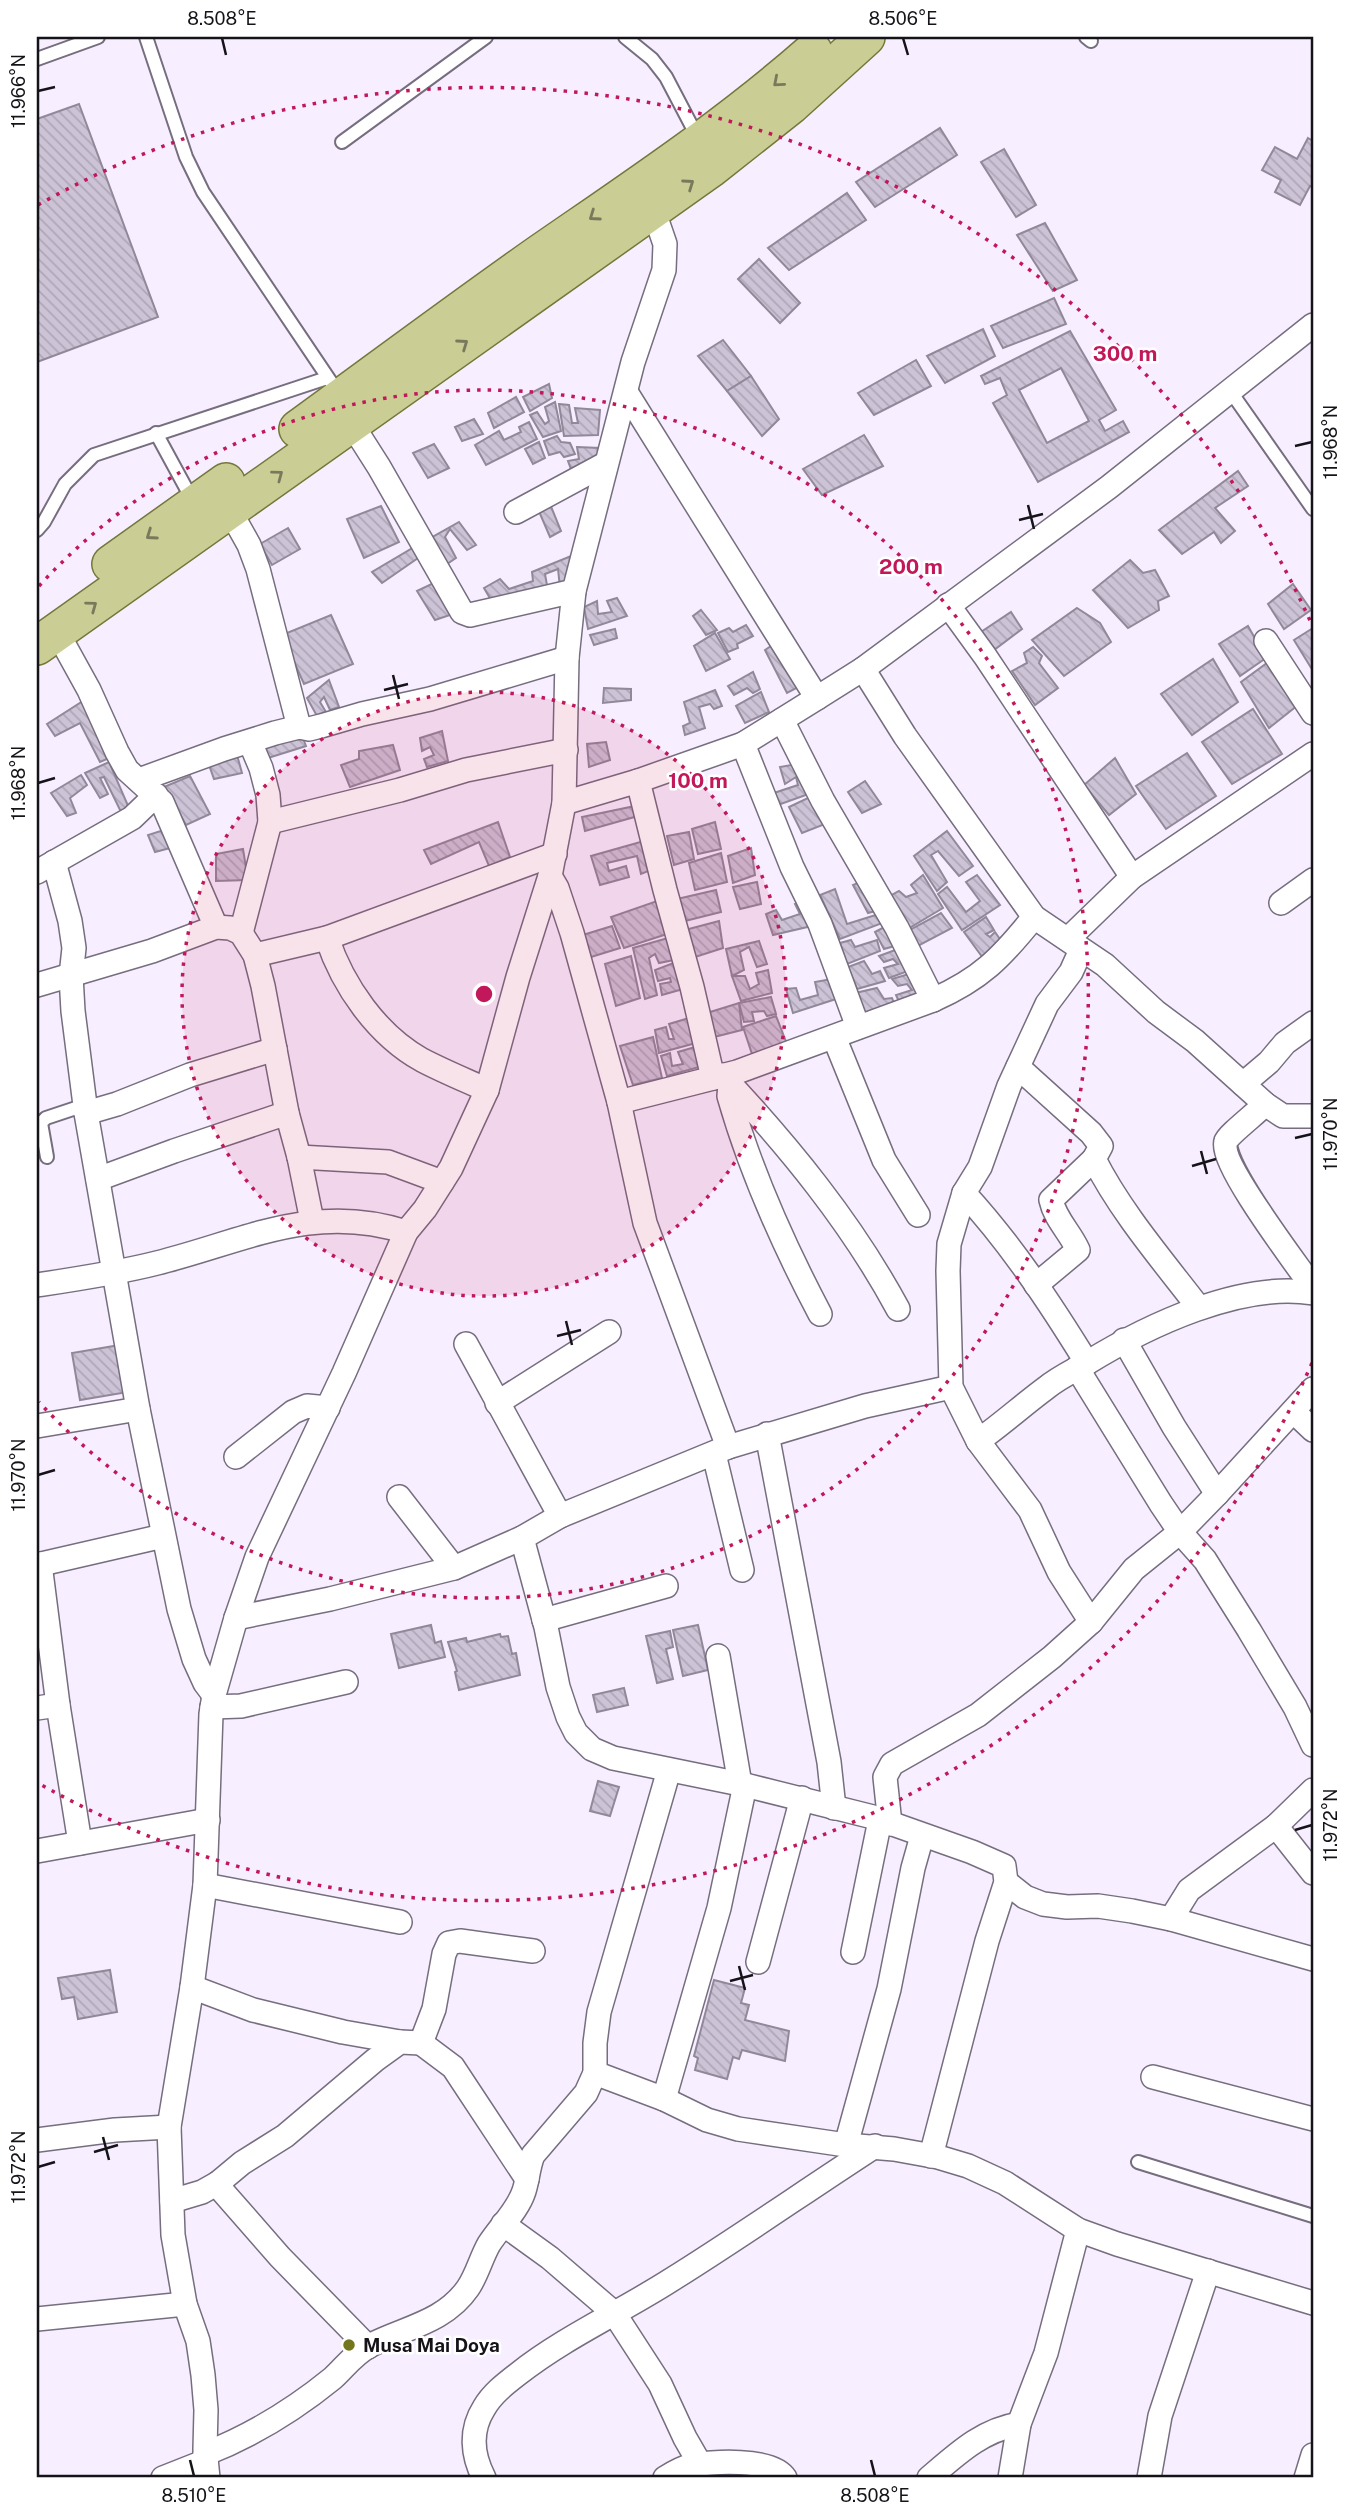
<svg xmlns="http://www.w3.org/2000/svg" width="1350" height="2515" font-family="'Public Sans',sans-serif">
  <defs>
    <pattern id="building-back-hatch" width="6" height="6" patternUnits="userSpaceOnUse" patternTransform="scale(1.75)"><rect width="6" height="6" fill="#cdc3d7"/><path d="M-1 5l2 2M0 0l6 6M5-1l2 2" fill="none" stroke="#afa6b8"/></pattern>
  </defs>
  <rect width="100%" height="100%" fill="#f7efff"/>
  <g fill="url(#building-back-hatch)" stroke="#91889a" stroke-width="2" fill-rule="evenodd">
    <path d="M79,104L158,317L37,362V119Z"/>
    <path d="M940,128L957,155L875,207L856,182Z"/>
    <path d="M1308,138L1313,141V187L1310,186L1300,205L1275,192L1281,180L1262,170L1275,147L1297,159Z"/>
    <path d="M1004,149L1036,205L1016,217L981,162Z"/>
    <path d="M847,193L866,220L789,270L768,248Z"/>
    <path d="M1045,223L1077,280L1053,291L1017,235Z"/>
    <path d="M759,259L800,303L780,323L738,279Z"/>
    <path d="M1054,298L1066,324L1003,348L991,326Z"/>
    <path d="M983,329L995,356L945,383L927,356Z"/>
    <path d="M1070,331L1116,410L1099,420L1105,431L1123,421L1129,432L1038,482L993,403L1007,395L1000,378L985,384L981,376ZM1061,368L1089,421L1047,443L1019,390Z"/>
    <path d="M723,340L751,376L727,391L698,356Z"/>
    <path d="M916,360L931,386L874,415L858,393Z"/>
    <path d="M751,376L779,419L762,436L727,391Z"/>
    <path d="M549,384L552,398L530,411L523,397Z"/>
    <path d="M516,397L524,412L494,428L488,413Z"/>
    <path d="M555,402L561,431L543,437L530,415L537,412L545,424L549,421L545,407Z"/>
    <path d="M559,404L569,405L572,423H578L575,408L600,410L598,435L564,436Z"/>
    <path d="M474,419L483,434L462,441L455,427Z"/>
    <path d="M529,422L537,439L486,465L475,445L499,431L504,440L521,432L519,427Z"/>
    <path d="M864,435L883,466L822,495L803,469Z"/>
    <path d="M557,436L561,442L570,443L575,454L564,457L560,452L549,455L544,441Z"/>
    <path d="M539,442L545,458L533,464L525,449Z"/>
    <path d="M434,444L449,468L428,478L413,453Z"/>
    <path d="M577,447L600,448V462L572,472L568,461L579,459Z"/>
    <path d="M1238,471L1248,486L1215,508L1235,531L1221,543L1214,532L1182,554L1159,530Z"/>
    <path d="M550,504L561,531L550,537L538,509Z"/>
    <path d="M381,506L399,542L364,558L347,519Z"/>
    <path d="M459,522L476,545L467,550L450,529L445,537L456,558L444,566L429,539Z"/>
    <path d="M288,528L300,549L272,565L260,544Z"/>
    <path d="M416,546L421,556L382,583L372,572Z"/>
    <path d="M571,556L569,587L560,588L558,569L545,574L548,591L494,605L484,588L500,579L509,589L533,581L532,572Z"/>
    <path d="M1130,560L1143,573L1155,570L1169,596L1158,601L1159,610L1128,628L1093,590Z"/>
    <path d="M442,579L459,612L435,620L417,591Z"/>
    <path d="M1293,584L1311,610L1284,629L1268,604Z"/>
    <path d="M617,598L627,616L588,629L584,607L597,601L598,614L612,612L607,601Z"/>
    <path d="M1077,608L1100,623L1111,642L1064,676L1032,640Z"/>
    <path d="M701,610L717,630L706,635L693,616Z"/>
    <path d="M1011,612L1022,629L994,650L981,632Z"/>
    <path d="M331,615L353,664L304,684L282,635Z"/>
    <path d="M746,625L753,636L737,644L738,648L728,652L718,633L729,628L733,632Z"/>
    <path d="M1248,626L1266,658L1240,676L1219,644Z"/>
    <path d="M1313,628V671L1294,640Z"/>
    <path d="M615,629L617,638L594,645L590,635Z"/>
    <path d="M715,633L730,659L706,671L694,646Z"/>
    <path d="M780,640L804,684L787,693L765,650Z"/>
    <path d="M1033,647L1042,656L1039,663L1058,688L1035,705L1012,671L1027,663L1024,653Z"/>
    <path d="M1275,657L1303,701L1269,728L1241,682Z"/>
    <path d="M1213,659L1238,702L1192,735L1161,694Z"/>
    <path d="M753,672L760,689L753,693L747,688L734,695L728,686Z"/>
    <path d="M329,680L339,707L330,710L324,697L320,702L326,712L317,716L307,698Z"/>
    <path d="M604,688L631,689V700L603,703Z"/>
    <path d="M715,690L722,706L714,709L710,704L699,707L705,728L685,735L683,726L690,723L684,702Z"/>
    <path d="M761,692L769,712L745,723L736,706Z"/>
    <path d="M83,701L107,759L100,762L80,723L55,736L47,724Z"/>
    <path d="M1253,709L1282,754L1232,784L1202,742Z"/>
    <path d="M442,731L448,761L427,767L424,759L434,755L430,747L422,751L420,738Z"/>
    <path d="M301,733L306,746L268,758L263,746Z"/>
    <path d="M606,742L610,760L589,767L587,744Z"/>
    <path d="M393,745L400,770L350,787L341,765L359,759V751Z"/>
    <path d="M1187,753L1216,796L1166,829L1136,786Z"/>
    <path d="M237,755L242,773L214,779L208,762Z"/>
    <path d="M1115,758L1136,794L1109,815L1084,785Z"/>
    <path d="M109,762L129,808L121,812L104,777L100,778L108,794L100,798L85,773Z"/>
    <path d="M797,764L817,791L778,805L774,793L798,785L796,777L785,784L780,767Z"/>
    <path d="M81,775L87,785L70,798L76,813L67,816L51,793Z"/>
    <path d="M190,776L210,814L186,825L164,787Z"/>
    <path d="M865,781L881,804L862,813L848,792Z"/>
    <path d="M812,796L825,824L802,833L789,807Z"/>
    <path d="M635,806L638,816L585,831L582,817Z"/>
    <path d="M498,822L510,857L489,866L479,842L431,864L424,850Z"/>
    <path d="M715,822L721,849L698,854L692,829Z"/>
    <path d="M170,828L174,847L155,852L148,835Z"/>
    <path d="M947,831L973,866L959,876L938,851L931,855L947,882L937,891L914,856Z"/>
    <path d="M689,832L694,859L674,865L667,836Z"/>
    <path d="M644,841L651,870L641,874L637,856L607,863L609,871L626,866L629,877L600,885L591,856Z"/>
    <path d="M751,848L755,875L733,883L728,856Z"/>
    <path d="M243,849L248,880L216,881V854Z"/>
    <path d="M721,853L727,882L695,890L689,863Z"/>
    <path d="M923,875L943,908L906,930L890,896L899,891L906,897L917,893L911,885Z"/>
    <path d="M977,875L1000,905L962,930L938,894L947,887L966,912L980,901L966,882Z"/>
    <path d="M863,881L879,910L868,913L853,885Z"/>
    <path d="M757,882L761,904L740,909L733,887Z"/>
    <path d="M835,889L847,924L882,913L885,922L840,939L820,895Z"/>
    <path d="M716,890L721,912L681,922L677,899Z"/>
    <path d="M660,900L667,934L624,948L611,917Z"/>
    <path d="M804,900L816,925L773,935L766,914L776,910L782,920L800,914L795,904Z"/>
    <path d="M941,913L952,928L914,948L904,933Z"/>
    <path d="M986,917L994,930L986,934L990,937L995,932L1002,942L983,958L964,932Z"/>
    <path d="M719,921L723,948L692,958L685,930Z"/>
    <path d="M888,925L898,945L884,949L875,932Z"/>
    <path d="M612,926L620,948L591,957L583,935Z"/>
    <path d="M668,938L674,960L659,963L655,954L649,958L657,995L645,999L633,948Z"/>
    <path d="M851,940L855,947L877,940L880,951L847,964L840,943Z"/>
    <path d="M759,941L767,964L757,967L749,947L740,952L744,970L732,976L726,949Z"/>
    <path d="M898,949L908,971L889,978L884,968L898,964L893,959L884,962L879,956Z"/>
    <path d="M631,956L640,998L616,1006L605,964Z"/>
    <path d="M864,961L872,974L880,971L885,981L857,989L848,967Z"/>
    <path d="M676,962L683,989L662,995L660,984L671,982L670,978L658,981L655,970Z"/>
    <path d="M768,970L772,993L741,1001L732,976H745L750,989L759,984L756,973Z"/>
    <path d="M909,974L923,996L901,1006L896,995L912,990L907,984L898,986L892,979Z"/>
    <path d="M832,979L836,999L793,1013L786,989L796,988L800,1000L818,995L815,982Z"/>
    <path d="M877,988L884,999L892,998L896,1008L865,1018L851,994Z"/>
    <path d="M771,997L776,1014L767,1016L764,1011L752,1012L754,1021L744,1022L739,1003Z"/>
    <path d="M739,1003L742,1030L714,1037L707,1013Z"/>
    <path d="M776,1016L787,1044L752,1054L743,1027Z"/>
    <path d="M689,1018L696,1043L659,1053L655,1030L666,1027L669,1039H674L669,1024Z"/>
    <path d="M653,1037L662,1078L633,1085L620,1046Z"/>
    <path d="M695,1047L699,1067L667,1076L661,1056L670,1053L672,1066L683,1064L678,1052Z"/>
    <path d="M120,1345L128,1392L80,1400L72,1353Z"/>
    <path d="M431,1625L435,1643L441,1641L445,1657L399,1668L391,1634Z"/>
    <path d="M698,1625L708,1670L683,1676L673,1630Z"/>
    <path d="M670,1631L673,1647L666,1649L673,1679L657,1683L646,1636Z"/>
    <path d="M500,1634L501,1637L508,1636L512,1654L516,1653L520,1675L459,1690L455,1672L457,1671L448,1642L466,1638L467,1642Z"/>
    <path d="M624,1688L628,1705L597,1712L593,1695Z"/>
    <path d="M598,1781L619,1787L610,1816L590,1811Z"/>
    <path d="M110,1970L117,2012L78,2019L74,1997L62,1999L58,1978Z"/>
    <path d="M714,1980L745,1988L741,2003L749,2005L745,2020L789,2031L785,2061L742,2050L739,2059L733,2057L727,2079L695,2070L698,2058L694,2056Z"/>
  </g>
  <g fill="none" stroke-linecap="round" stroke-linejoin="round">
    <defs>
      <g id="lane">
        <path d="M146,37L186,157L203,192L339,394"/>
        <path d="M625,37L652,59L666,77L699,140"/>
        <path d="M1086,37L1091,41"/>
        <path d="M37,59L98,37"/>
        <path d="M342,142L486,37"/>
        <path d="M1231,392L1313,509"/>
        <path d="M156,433L193,501"/>
        <path d="M37,530L44,522L65,484L94,455L327,378"/>
        <path d="M47,1157L41,1123L46,1118L85,1105"/>
        <path d="M1138,2162L1313,2216"/>
      </g>
      <g id="street">
        <path d="M626,392L817,698"/>
        <path d="M351,423L379,467L462,612L470,615L574,591"/>
        <path d="M230,511L249,545L258,569L299,727"/>
        <path d="M516,512L605,464"/>
        <path d="M948,605L985,656L1132,877"/>
        <path d="M57,632L89,690L117,752L127,770L162,802L216,927"/>
        <path d="M1266,641L1313,713"/>
        <path d="M863,669L905,736L1034,917L1105,965L1156,1012L1195,1041L1265,1104L1283,1116H1313"/>
        <path d="M782,720L823,801L897,928L933,1000"/>
        <path d="M743,744L792,867L820,924L858,1027"/>
        <path d="M139,780L224,749L275,733L299,727L309,729L321,726L362,714L430,699L567,658"/>
        <path d="M638,781L665,890L692,987L713,1078"/>
        <path d="M564,803L638,781L743,744L817,698L863,669L1109,487L1313,325"/>
        <path d="M270,822L400,790L466,770L566,750"/>
        <path d="M54,862L70,921L74,948L71,976L73,1011L86,1113L138,1409L179,1609L194,1659L205,1683L214,1695"/>
        <path d="M37,872L132,818L156,795"/>
        <path d="M550,876L557,888L572,933L592,1005L619,1102L645,1223L728,1447"/>
        <path d="M1281,903L1313,880"/>
        <path d="M241,933L270,822L268,795L261,768L250,742"/>
        <path d="M327,938C343,986 377,1035 422,1060C443,1071 465,1080 487,1090"/>
        <path d="M1068,939L1132,877L1313,754"/>
        <path d="M1081,950L1071,972L1047,1004L1009,1086L980,1167L964,1193L949,1244L948,1271L951,1387L978,1441L1030,1510L1059,1572L1091,1622"/>
        <path d="M255,955L327,938L555,854"/>
        <path d="M37,985L152,951L216,927L230,928L241,933L255,955L263,986L287,1113L299,1157L312,1221"/>
        <path d="M834,1037L884,1160L918,1215"/>
        <path d="M1018,1067L1091,1133L1101,1146L1094,1159C1120,1211 1163,1261 1199,1308"/>
        <path d="M722,1075C789,1147 851,1222 898,1309"/>
        <path d="M730,1084L729,1096C751,1173 783,1244 820,1314"/>
        <path d="M1243,1084L1269,1062L1285,1043L1313,1023"/>
        <path d="M619,1102L737,1072L933,1000C981,979 1002,957 1034,917"/>
        <path d="M1265,1104C1259,1111 1227,1136 1226,1141C1218,1162 1298,1266 1313,1288"/>
        <path d="M86,1113L117,1104L190,1075L275,1049"/>
        <path d="M299,1157L388,1162L442,1182"/>
        <path d="M98,1179L174,1151L287,1113"/>
        <path d="M964,1193C1011,1244 1050,1303 1087,1363"/>
        <path d="M37,1285C77,1279 118,1273 157,1263C245,1241 314,1202 406,1232"/>
        <path d="M1036,1285L1078,1250C1070,1232 1055,1219 1051,1200L1094,1159"/>
        <path d="M1124,1340L1174,1427L1217,1494"/>
        <path d="M466,1344L560,1516"/>
        <path d="M1077,1368L1161,1504L1180,1532L1205,1560L1249,1630L1295,1707L1313,1745"/>
        <path d="M497,1403L609,1332"/>
        <path d="M1294,1412L1313,1430"/>
        <path d="M37,1426L138,1409"/>
        <path d="M767,1434L829,1762L834,1808"/>
        <path d="M978,1441C1002,1424 1023,1405 1046,1388C1058,1378 1073,1371 1087,1363C1147,1326 1241,1281 1313,1293"/>
        <path d="M714,1454L742,1570"/>
        <path d="M236,1457L293,1412L307,1406L328,1408"/>
        <path d="M399,1497L454,1568"/>
        <path d="M522,1538L546,1627L558,1687L568,1717L576,1733L592,1749L613,1758L745,1785L873,1817L972,1852L1004,1866L1006,1882L987,1941L931,2156"/>
        <path d="M40,1564L58,1705L80,1843"/>
        <path d="M37,1565L163,1536"/>
        <path d="M236,1618L330,1599L454,1568L522,1538L560,1516L728,1447L865,1406L951,1387"/>
        <path d="M544,1620L666,1586"/>
        <path d="M718,1656L740,1784"/>
        <path d="M212,1707L241,1706L346,1682"/>
        <path d="M37,1708L58,1705"/>
        <path d="M890,1824L885,1777L892,1764L978,1715L1052,1657L1091,1622L1134,1569L1180,1532L1217,1494L1313,1389"/>
        <path d="M1276,1826L1313,1873"/>
        <path d="M37,1851L208,1820"/>
        <path d="M1006,1882L1025,1897L1043,1904L1067,1907L1098,1906L1132,1911L1171,1919L1313,1959"/>
        <path d="M205,1885L400,1922"/>
        <path d="M1171,1919L1189,1890L1276,1826L1313,1790"/>
        <path d="M853,1952L880,1820"/>
        <path d="M758,1962L802,1798"/>
        <path d="M192,1987L253,2010L343,2032L400,2042"/>
        <path d="M421,2043L453,2067L527,2179"/>
        <path d="M595,2073L664,2099L707,2120L738,2129L846,2145L894,2149L938,2157L968,2166L1005,2183L1078,2230L1117,2244L1313,2303"/>
        <path d="M1153,2077L1313,2119"/>
        <path d="M664,2099L719,1908L745,1785"/>
        <path d="M37,2140L115,2130L169,2127"/>
        <path d="M846,2145L889,1989L913,1868L922,1836"/>
        <path d="M218,2183L224,2193L280,2257L368,2347"/>
        <path d="M172,2201L202,2192L218,2183L242,2163L285,2136L375,2060L400,2042L421,2043L434,2009L444,1954L449,1943L460,1941L533,1951"/>
        <path d="M503,2224L550,2258L614,2313L660,2384L685,2438L700,2464"/>
        <path d="M37,2319L185,2304"/>
        <path d="M205,2454C251,2436 295,2409 333,2378C345,2367 354,2354 369,2346C403,2328 444,2323 468,2288C477,2275 481,2258 489,2244C500,2227 518,2210 524,2191C528,2179 528,2167 533,2155L586,2093L595,2073V2043L599,2012L669,1770"/>
        <path d="M163,2478L206,2461"/>
        <path d="M208,2478L205,2449L206,2410L203,2375L198,2341L185,2304L173,2235L169,2127L192,1987L205,1885L211,1714L214,1695L236,1618L257,1557L344,1373L406,1232L425,1209L451,1168L487,1090L518,977L550,876L564,803L567,658L574,591L633,362L664,270L665,244L653,209"/>
        <path d="M484,2478C472,2455 470,2430 484,2408C492,2394 505,2384 518,2374C565,2337 621,2312 671,2280C740,2237 807,2190 875,2146"/>
        <path d="M665,2478C673,2473 681,2468 690,2466C710,2461 773,2458 785,2478"/>
        <path d="M929,2478C957,2454 982,2430 1019,2424"/>
        <path d="M1010,2478L1019,2424L1046,2353L1078,2230"/>
        <path d="M1149,2478L1160,2416L1208,2271"/>
        <path d="M1306,2478L1313,2455"/>
      </g>
      <g id="primary">
        <path d="M298,429C379,370 458,311 539,254C633,189 727,127 813,51"/>
        <path d="M111,564L226,482"/>
        <path d="M37,646L710,169L791,105L866,37"/>
      </g>
    </defs>
    <use href="#lane" stroke="#766d7f" stroke-width="16"/>
    <use href="#street" stroke="#766d7f" stroke-width="26"/>
    <use href="#primary" stroke="#75773a" stroke-width="40"/>
    <use href="#lane" stroke="#fff" stroke-width="12"/>
    <use href="#street" stroke="#fff" stroke-width="23"/>
    <use href="#primary" stroke="#cbce94" stroke-width="37"/>
  </g>
  <defs><path id="oneway-chevron" d="M-2-3.5L2.5 0L-2 3.5" fill="none" stroke-width="1.6" stroke-linecap="round" stroke-linejoin="round" transform="scale(1.75)"/></defs>
  <g stroke="#79795c">
    <use href="#oneway-chevron" transform="translate(778 82) rotate(139)"/>
    <use href="#oneway-chevron" transform="translate(689 184) rotate(-35)"/>
    <use href="#oneway-chevron" transform="translate(594 216) rotate(145)"/>
    <use href="#oneway-chevron" transform="translate(463 344) rotate(-35)"/>
    <use href="#oneway-chevron" transform="translate(278 475) rotate(-37)"/>
    <use href="#oneway-chevron" transform="translate(151 535) rotate(145)"/>
    <use href="#oneway-chevron" transform="translate(92 606) rotate(-36)"/>
  </g>
  <path fill="none" stroke="#151218" stroke-width="2.5" d="M222,38L226,55M903,38L908,55M38,91L55,87M1295,446L1312,442M1028,505L1034,529M1019,520L1043,514M393,675L399,699M384,690L408,684M38,783L55,778M1295,1138L1312,1134M1201,1151L1207,1174M1192,1166L1216,1159M566,1321L572,1345M557,1336L581,1330M38,1475L55,1470M1295,1830L1312,1825M739,1966L745,1990M730,1981L753,1975M103,2137L109,2160M94,2152L118,2145M38,2167L55,2162M190,2460L194,2476M871,2460L875,2476"/>
  <circle cx="484" cy="994" r="302" fill="#c2185b" fill-opacity=".12"/>
  <g fill="none" stroke="#c2185b" stroke-width="3.5" stroke-dasharray="3.5 7">
    <circle cx="484" cy="994" r="302"/>
    <path d="M39 586A604 604 0 1 1 39 1402"/>
    <path d="M1312 1363A906 906 0 0 1 38 1783M38 205A906 906 0 0 1 1312 625"/>
  </g>
  <circle fill="#73761d" stroke="#fff" stroke-width="2.5" cx="349" cy="2345" r="7"/>
  <g text-anchor="middle" stroke-width="5" stroke-linejoin="round" paint-order="stroke">
    <g font-size="19" font-weight="bold" fill="#151218" stroke="#fff" text-anchor="start">
      <text x="363" y="2352">Musa Mai Doya</text>
    </g>
  </g>
  <circle cx="484" cy="994" r="10" fill="#c2185b" stroke="#fff" stroke-width="3.5"/>
  <g font-size="21" text-anchor="middle" font-weight="bold" fill="#c2185b" stroke="#fff" stroke-width="5" stroke-linejoin="round" paint-order="stroke">
    <text x="1125" y="361">300 m</text>
    <text x="911" y="574">200 m</text>
    <text x="698" y="788">100 m</text>
  </g>
  <rect width="1350" height="2515" fill="none" stroke="#ffffff" stroke-width="77"/>
  <rect x="38" y="38" width="1274" height="2438" fill="none" stroke="#151218" stroke-width="2.5"/>
  <g font-size="18" text-anchor="middle" fill="#151218">
    <text x="222" y="25">8.508°E</text>
    <text x="903" y="25">8.506°E</text>
    <text transform="translate(19 91) rotate(-90)" y="6">11.966°N</text>
    <text transform="translate(1331 442) rotate(-90)" y="6">11.968°N</text>
    <text transform="translate(19 783) rotate(-90)" y="6">11.968°N</text>
    <text transform="translate(1331 1134) rotate(-90)" y="6">11.970°N</text>
    <text transform="translate(19 1475) rotate(-90)" y="6">11.970°N</text>
    <text transform="translate(1331 1825) rotate(-90)" y="6">11.972°N</text>
    <text transform="translate(19 2167) rotate(-90)" y="6">11.972°N</text>
    <text x="194" y="2502">8.510°E</text>
    <text x="875" y="2502">8.508°E</text>
  </g>
</svg>
